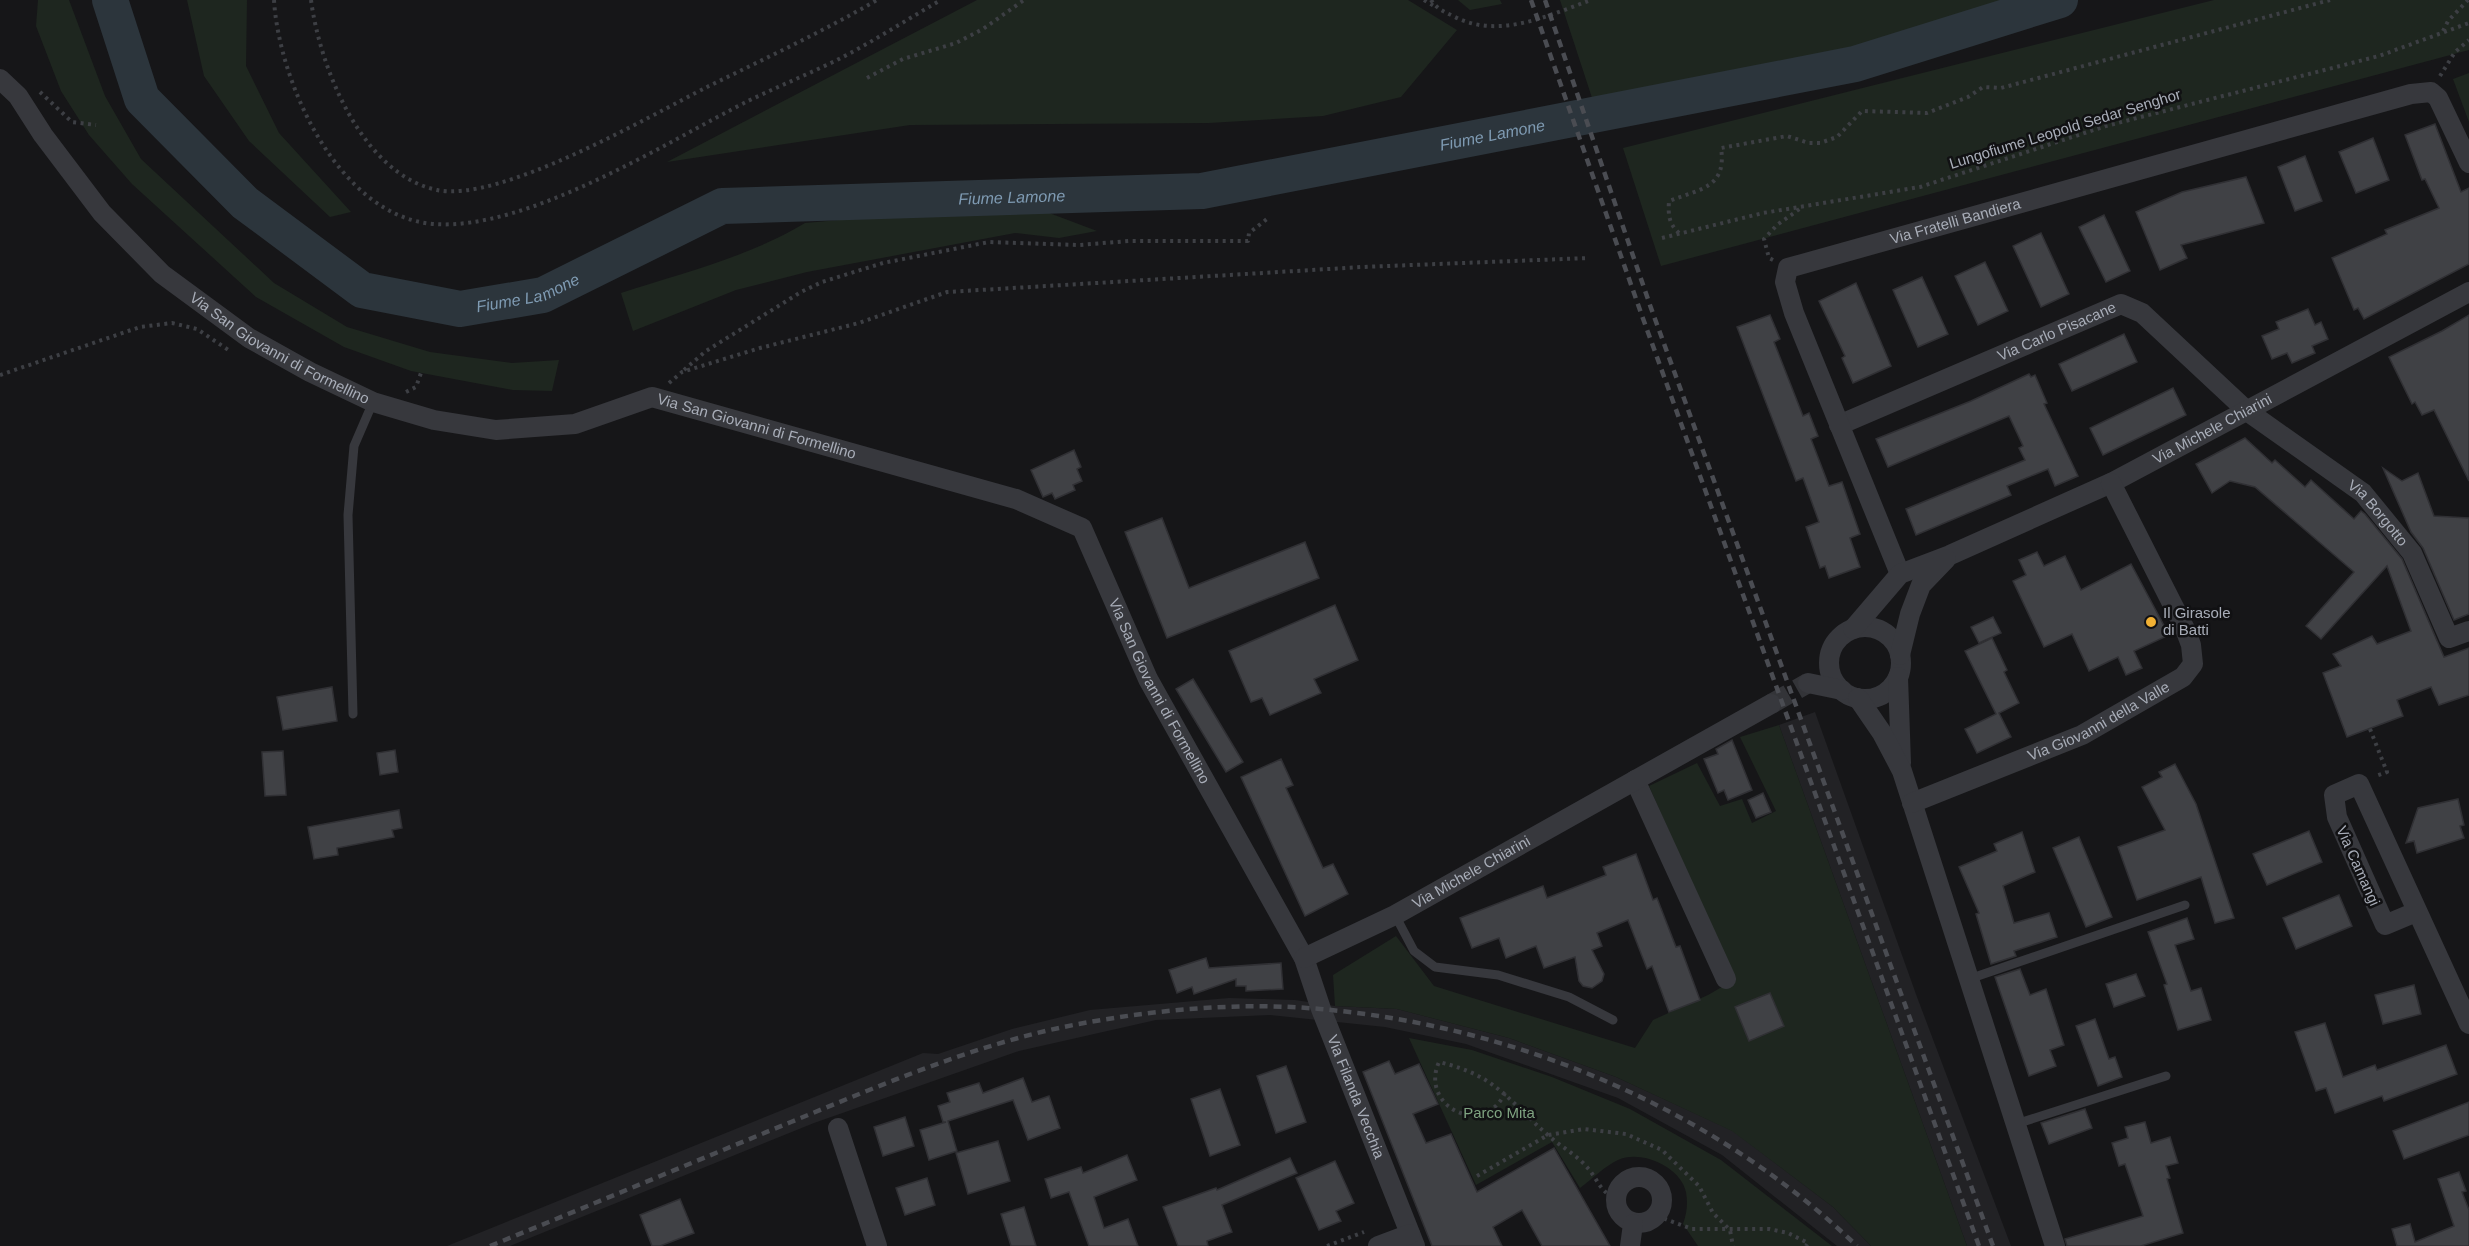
<svg xmlns="http://www.w3.org/2000/svg" width="2469" height="1246" font-family="Arial,sans-serif">
  <rect width="100%" height="100%" fill="#161618"/>
  <g fill="#222225">
    <path d="M1815,712L1917,997L2011,1246H1967L1779,725Z"/>
    <path d="M1229,998L1295,1000L1335,1006L1397,1009L1509,1038L1616,1077L1733,1131L1833,1207L1871,1246H1837L1722,1155L1618,1098L1466,1044L1385,1027L1270,1015L1156,1020L1019,1051L814,1123L510,1246H447L923,1053L938,1054L1012,1029L1090,1010Z"/>
  </g>
  <g fill="#1e261f">
    <path d="M38,0H69L105,96L141,159L274,283L347,327L430,352L512,363L559,360L552,391L513,390L411,371L344,347L256,297L132,184L89,135L61,91L36,26Z"/>
    <path d="M187,0H247L246,66L279,133L351,212L330,217L249,141L204,76Z"/>
    <path d="M977,0H1408L1457,30L1401,97L1323,116L1209,123L910,125L667,162Z"/>
    <path d="M1458,0H1500L1502,4L1470,10Z"/>
    <path d="M1560,0H2049L1853,57L1595,107Z"/>
    <path d="M2214,0H2469V50L1661,266L1623,148Z"/>
    <path d="M2469,73V122L2453,79Z"/>
    <path d="M1036,208L1097,231L1059,238L1015,233L807,272L736,290L633,331L621,293C682,273 749,257 805,223L918,213Z"/>
    <path d="M1779,725L1967,1246H1871L1833,1207L1732,1131L1616,1077L1509,1038L1397,1009L1335,1006L1333,975L1396,936L1434,986L1635,1048L1653,1020L1708,995L1734,980L1649,786L1697,763L1720,806L1742,799L1752,823L1776,811L1740,737Z"/>
    <path d="M1409,1038L1472,1050L1552,1077L1630,1109L1721,1160L1832,1246H1698L1683,1224C1687,1213 1688,1203 1686,1192C1681,1167 1641,1149 1618,1160C1605,1166 1592,1179 1580,1188L1552,1142L1476,1185Z"/>
  </g>
  <g fill="none" stroke-linecap="round" stroke-linejoin="round">
    <path stroke="#2c353c" stroke-width="36" id="s1" d="M110,0L142,99L245,203L362,290L460,309L543,295L722,206L1202,191L1855,64L2060,0"/>
  </g>
  <g fill="#404145" stroke="#303034" stroke-width="1.5">
    <path d="M2435,124L2461,192L2469,188V264L2364,319L2358,308L2354,310L2332,258L2387,234L2385,230L2439,208L2425,179L2422,180L2405,135Z"/>
    <path d="M2373,138L2389,180L2356,193L2339,152Z"/>
    <path d="M2305,156L2322,201L2295,211L2278,167Z"/>
    <path d="M2246,177L2264,223L2181,245L2187,258L2160,270L2136,212L2182,192Z"/>
    <path d="M2104,215L2130,271L2106,282L2079,227Z"/>
    <path d="M2041,233L2069,294L2041,307L2013,246Z"/>
    <path d="M1985,262L2008,311L1978,325L1955,276Z"/>
    <path d="M1922,277L1948,334L1918,347L1893,290Z"/>
    <path d="M1856,283L1891,366L1853,383L1842,358L1845,356L1819,301Z"/>
    <path d="M2308,309L2315,325L2321,322L2328,339L2312,346L2315,353L2292,363L2287,353L2272,359L2262,336L2279,329L2276,322Z"/>
    <path d="M1770,315L1780,339L1774,342L1803,416L1809,413L1818,436L1811,439L1829,486L1842,482L1860,534L1850,538L1860,567L1829,578L1825,566L1820,568L1806,527L1819,522L1803,478L1796,481L1737,327Z"/>
    <path d="M2469,315V481L2434,410L2422,415L2415,402L2412,404L2389,357L2442,331Z"/>
    <path d="M2124,334L2137,362L2072,391L2059,364Z"/>
    <path d="M2029,374L2031,377L2035,375L2047,403L2044,404L2078,476L2055,486L2048,469L2007,486L2011,495L1916,535L1906,509L2025,460L2019,448L2023,446L2009,416L1888,467L1876,439L1971,401Z"/>
    <path d="M2173,388L2186,415L2103,455L2090,428Z"/>
    <path d="M2245,438L2272,463L2275,460L2305,487L2311,480L2354,519L2361,511L2365,514L2402,559L2444,657L2469,648V695L2439,705L2431,687L2397,700L2403,716L2347,737L2323,673L2341,666L2333,654L2372,636L2377,644L2411,631L2387,566L2321,639L2306,626L2354,572L2255,487L2230,481L2212,493L2196,464Z"/>
    <path d="M1074,450L1081,467L1077,469L1082,481L1073,485L1075,490L1055,499L1052,493L1043,497L1031,470Z"/>
    <path d="M2383,468L2402,481L2418,473L2434,516L2469,518V614L2454,620L2423,548L2411,532Z"/>
    <path d="M1162,518L1189,588L1305,542L1319,578L1167,638L1125,532Z"/>
    <path d="M2037,552L2044,566L2065,556L2081,590L2131,564L2169,635L2134,651L2142,668L2126,675L2118,657L2089,671L2072,634L2044,647L2013,581L2026,575L2019,560Z"/>
    <path d="M1335,605L1358,660L1314,679L1321,693L1270,715L1262,698L1251,702L1229,651Z"/>
    <path d="M1993,617L2001,633L1979,643L1971,627Z"/>
    <path d="M1992,638L2007,670L2004,672L2019,703L1999,713L2011,737L1977,753L1965,729L1996,714L1965,651Z"/>
    <path d="M1193,679L1243,762L1226,772L1176,689Z"/>
    <path d="M332,687L337,721L283,730L277,697Z"/>
    <path d="M1732,740L1752,790L1728,800L1724,790L1718,793L1704,759L1718,754L1716,749Z"/>
    <path d="M395,750L398,772L380,775L377,753Z"/>
    <path d="M283,751L286,795L265,796L262,752Z"/>
    <path d="M1281,759L1293,785L1286,788L1323,868L1333,864L1348,894L1305,916L1241,777Z"/>
    <path d="M2175,764L2196,804L2234,918L2215,923L2201,877L2137,900L2118,847L2165,830L2142,787L2162,777L2159,772Z"/>
    <path d="M1763,793L1771,812L1756,818L1748,800Z"/>
    <path d="M2458,799L2464,825L2460,826L2464,838L2417,853L2414,841L2406,843L2418,808Z"/>
    <path d="M399,810L402,828L392,830L394,837L337,848L338,855L314,859L308,827Z"/>
    <path d="M2309,831L2322,862L2267,885L2253,854Z"/>
    <path d="M2022,832L2035,872L2003,886L2014,923L2049,913L2057,937L2014,951L2016,956L1991,964L1976,914L1979,913L1959,867L1997,851L1994,844Z"/>
    <path d="M2079,837L2112,917L2086,927L2053,848Z"/>
    <path d="M1636,854L1653,900L1657,898L1676,947L1680,946L1700,1000L1669,1012L1652,966L1647,969L1628,920L1597,933L1602,946L1592,950L1604,974L1602,981L1592,988L1583,986L1579,981L1575,957L1544,968L1536,946L1506,958L1499,938L1472,948L1460,918L1543,886L1547,898L1606,875L1603,867Z"/>
    <path d="M2339,895L2352,926L2296,949L2283,918Z"/>
    <path d="M2187,918L2194,939L2175,945L2191,991L2201,988L2211,1020L2178,1030L2164,985L2167,984L2148,932Z"/>
    <path d="M1206,958L1209,968L1281,963L1283,989L1246,991V986H1236V979L1194,994L1192,987L1177,993L1169,970Z"/>
    <path d="M2020,969L2030,995L2046,989L2064,1045L2050,1050L2056,1066L2029,1076L1995,977Z"/>
    <path d="M2136,974L2145,996L2114,1007L2106,984Z"/>
    <path d="M2414,985L2421,1014L2383,1024L2375,995Z"/>
    <path d="M1770,993L1784,1026L1749,1041L1735,1007Z"/>
    <path d="M2095,1019L2109,1059L2115,1057L2122,1077L2098,1086L2076,1026Z"/>
    <path d="M2325,1023L2343,1077L2375,1065L2377,1070L2446,1045L2457,1074L2384,1101L2382,1096L2335,1113L2326,1088L2316,1091L2295,1032Z"/>
    <path d="M1389,1061L1395,1074L1419,1064L1438,1104L1413,1114L1426,1143L1451,1134L1477,1192L1554,1148L1610,1246H1542L1522,1210L1493,1227L1502,1246H1432L1363,1072Z"/>
    <path d="M1286,1066L1306,1122L1276,1133L1257,1076Z"/>
    <path d="M1023,1078L1032,1102L1049,1096L1060,1128L1028,1140L1013,1100L948,1121L957,1151L929,1160L920,1130L946,1122H943L938,1106L950,1102L947,1093L979,1083L983,1093Z"/>
    <path d="M1220,1089L1240,1145L1210,1156L1191,1099Z"/>
    <path d="M2469,1102V1135L2404,1159L2393,1131Z"/>
    <path d="M2085,1109L2092,1128L2049,1144L2041,1123Z"/>
    <path d="M905,1117L914,1146L883,1156L874,1127Z"/>
    <path d="M2145,1122L2151,1143L2170,1137L2178,1163L2166,1166L2170,1178L2167,1179L2183,1233L2141,1246H2067L2065,1239L2143,1216L2125,1164L2119,1166L2112,1143L2128,1138L2125,1127Z"/>
    <path d="M998,1141L1010,1181L968,1194L956,1153Z"/>
    <path d="M1127,1155L1137,1180L1094,1197L1104,1228L1128,1219L1138,1246H1089L1069,1192L1051,1198L1045,1179L1081,1167L1083,1173Z"/>
    <path d="M1290,1158L1297,1173L1222,1205L1232,1232L1207,1241L1208,1246H1178L1163,1207L1216,1188L1217,1190Z"/>
    <path d="M1335,1161L1354,1203L1336,1211L1341,1221L1319,1230L1296,1178Z"/>
    <path d="M2459,1172L2466,1191L2462,1192L2469,1210V1246H2397L2392,1229L2410,1224L2415,1242L2454,1226L2438,1179Z"/>
    <path d="M927,1178L935,1205L905,1215L896,1188Z"/>
    <path d="M680,1199L694,1233L660,1246H652L640,1215Z"/>
    <path d="M1024,1207L1036,1246H1011L1001,1214Z"/>
  </g>
  <g fill="none" stroke-linecap="round" stroke-linejoin="round">
    <path stroke="#333438" stroke-width="20" stroke-dasharray="20 10" stroke-linecap="butt" d="M1771,704L1808,683"/>
    <g stroke="#3d3f44" stroke-width="4" stroke-dasharray="3 4.5" stroke-linecap="butt">
      <path d="M274,0C279,83 339,217 434,224C527,231 665,143 748,101C777,87 806,75 835,61C871,43 906,20 941,0"/>
      <path d="M311,0C320,68 362,174 437,190C500,203 648,117 707,87C764,59 822,32 877,0"/>
      <path d="M1424,0L1434,6"/>
      <path d="M1431,0C1437,9 1443,11 1453,16C1498,40 1547,16 1591,0"/>
      <path d="M2443,31L2448,21L2468,0"/>
      <path d="M2440,76L2455,52L2469,40"/>
      <path d="M867,78L903,59L956,43L983,29L1024,0"/>
      <path d="M40,92L72,122L96,125"/>
      <path d="M1679,233C1669,224 1668,215 1669,201C1700,189 1727,188 1721,148L1787,136L1809,143H1820L1837,137L1862,111L1927,113L1968,97L1983,87L2001,88L2330,0"/>
      <path d="M1662,238L1763,213L1920,187L2106,126L2379,56L2469,23"/>
      <path d="M1773,260L1769,258L1764,239L1777,225L1801,208"/>
      <path d="M684,370L706,351L801,292L822,282L883,263L989,242L1079,245L1129,241H1248L1249,233L1267,219"/>
      <path d="M0,375L140,327L172,323L197,329L230,351"/>
      <path d="M669,383L682,372L760,348L859,323L947,292L1362,267L1589,258"/>
      <path d="M406,392L416,387L422,370"/>
      <path d="M2370,729L2387,772L2376,776"/>
      <path d="M1505,1093C1483,1139 1419,1106 1439,1062C1498,1076 1507,1100 1549,1136C1560,1146 1575,1154 1585,1165C1599,1180 1596,1186 1615,1200"/>
      <path d="M1477,1176L1548,1135L1584,1129L1626,1134L1662,1150L1699,1186L1713,1213L1730,1230L1733,1246"/>
      <path d="M1657,1216L1692,1229H1769L1788,1233L1808,1243L1806,1246"/>
      <path d="M1327,1246L1364,1232"/>
    </g>
    <g stroke="#37383d" stroke-width="9">
      <path d="M353,714L348,515L354,446L373,402"/>
      <path d="M1395,915L1414,951L1435,967L1498,975L1569,997L1613,1020"/>
      <path d="M1969,979L2185,905"/>
      <path d="M2016,1124L2166,1076"/>
    </g>
    <g stroke="#37383d" stroke-width="20">
      <path id="s2" d="M0,79L18,96L43,135L102,213L162,274L249,338L310,372L373,402L434,420L496,430L575,424L652,397L1016,499L1082,528L1148,679L1304,958L1321,1009L1415,1246"/>
      <path id="s3" d="M1839,425L2121,304L2142,313L2247,411L2363,493L2412,553L2449,638L2469,631"/>
      <path id="s4" d="M1900,574L1794,313L1785,282L1788,268L2411,94L2431,92L2438,98L2469,163"/>
      <circle cx="1865" cy="663" r="36"/>
      <path id="s5" d="M1853,629L1900,574L1950,555L2111,483L2469,292"/>
      <path d="M1900,655L1910,614L1921,585L1946,559"/>
      <path d="M1898,677L1901,763"/>
      <path d="M1808,683L1842,690"/>
      <path d="M1858,698L1882,733L1902,771L2055,1246"/>
      <path d="M1635,780L1726,979"/>
      <path id="s6" d="M1912,803L2082,735L2183,677L2193,664L2191,645L2185,629L2111,483"/>
      <path d="M2416,912L2385,925L2337,817L2334,795L2359,784L2469,1024"/>
      <path id="s7" d="M1304,958L1395,915L1771,704"/>
      <path d="M838,1128L877,1246"/>
      <circle cx="1639" cy="1200" r="23"/>
      <path d="M1378,1246L1410,1234"/>
      <path d="M1630,1246L1633,1224"/>
    </g>
    <g stroke="#4a4c52" stroke-width="4.5" stroke-dasharray="8 6" stroke-linecap="butt">
      <path d="M1531,0L1641,313L1979,1246"/>
      <path d="M1545,0L1651,308L1993,1246"/>
      <path d="M490,1246C591,1205 691,1163 791,1122C886,1083 983,1041 1084,1023C1161,1009 1243,1002 1320,1009C1517,1026 1714,1109 1857,1246"/>
    </g>
  </g>
  <circle fill="#f2b134" stroke="#111113" stroke-width="2" cx="2151" cy="622" r="6"/>
  <g text-anchor="middle" stroke-width="5" stroke-linejoin="round" paint-order="stroke">
    <g font-size="15" fill="#a8adb8" stroke="#111113">
      <text transform="translate(2065 129) rotate(-17)" y="5">Lungofiume Leopold Sedar Senghor</text>
      <text dy="5" stroke="none"><textPath href="#s4" startOffset="502">Via Fratelli Bandiera</textPath></text>
      <text dy="5" stroke="none"><textPath href="#s3" startOffset="237">Via Carlo Pisacane</textPath></text>
      <text dy="5" stroke="none"><textPath href="#s2" startOffset="394">Via San Giovanni di Formellino</textPath></text>
      <text dy="5" stroke="none"><textPath href="#s2" startOffset="898">Via San Giovanni di Formellino</textPath></text>
      <text dy="5" stroke="none"><textPath href="#s5" startOffset="417">Via Michele Chiarini</textPath></text>
      <text dy="5" stroke="none"><textPath href="#s3" startOffset="640">Via Borgotto</textPath></text>
      <text dy="5" stroke="none"><textPath href="#s2" startOffset="1420">Via San Giovanni di Formellino</textPath></text>
      <text dy="5" stroke="none"><textPath href="#s6" startOffset="204">Via Giovanni della Valle</textPath></text>
      <text transform="translate(2358 866) rotate(66)" y="5">Via Camangi</text>
      <text dy="5" stroke="none"><textPath href="#s7" startOffset="188">Via Michele Chiarini</textPath></text>
      <text dy="5" stroke="none"><textPath href="#s2" startOffset="1872">Via Filanda Vecchia</textPath></text>
    </g>
    <g font-size="15" fill="#a8adb8" stroke="#111113" text-anchor="start">
      <text x="2163" y="618">Il Girasole<tspan x="2163" dy="17">di Batti</tspan></text>
    </g>
    <g font-size="15" fill="#7fa381" stroke="#111113">
      <text x="1499" y="1118">Parco Mita</text>
    </g>
    <g font-size="16" font-style="italic" fill="#7f9bb3" stroke="#111113">
      <text dy="6" stroke="none"><textPath href="#s1" startOffset="1556">Fiume Lamone</textPath></text>
      <text dy="6" stroke="none"><textPath href="#s1" startOffset="1070">Fiume Lamone</textPath></text>
      <text dy="6" stroke="none"><textPath href="#s1" startOffset="566">Fiume Lamone</textPath></text>
    </g>
  </g>
</svg>
